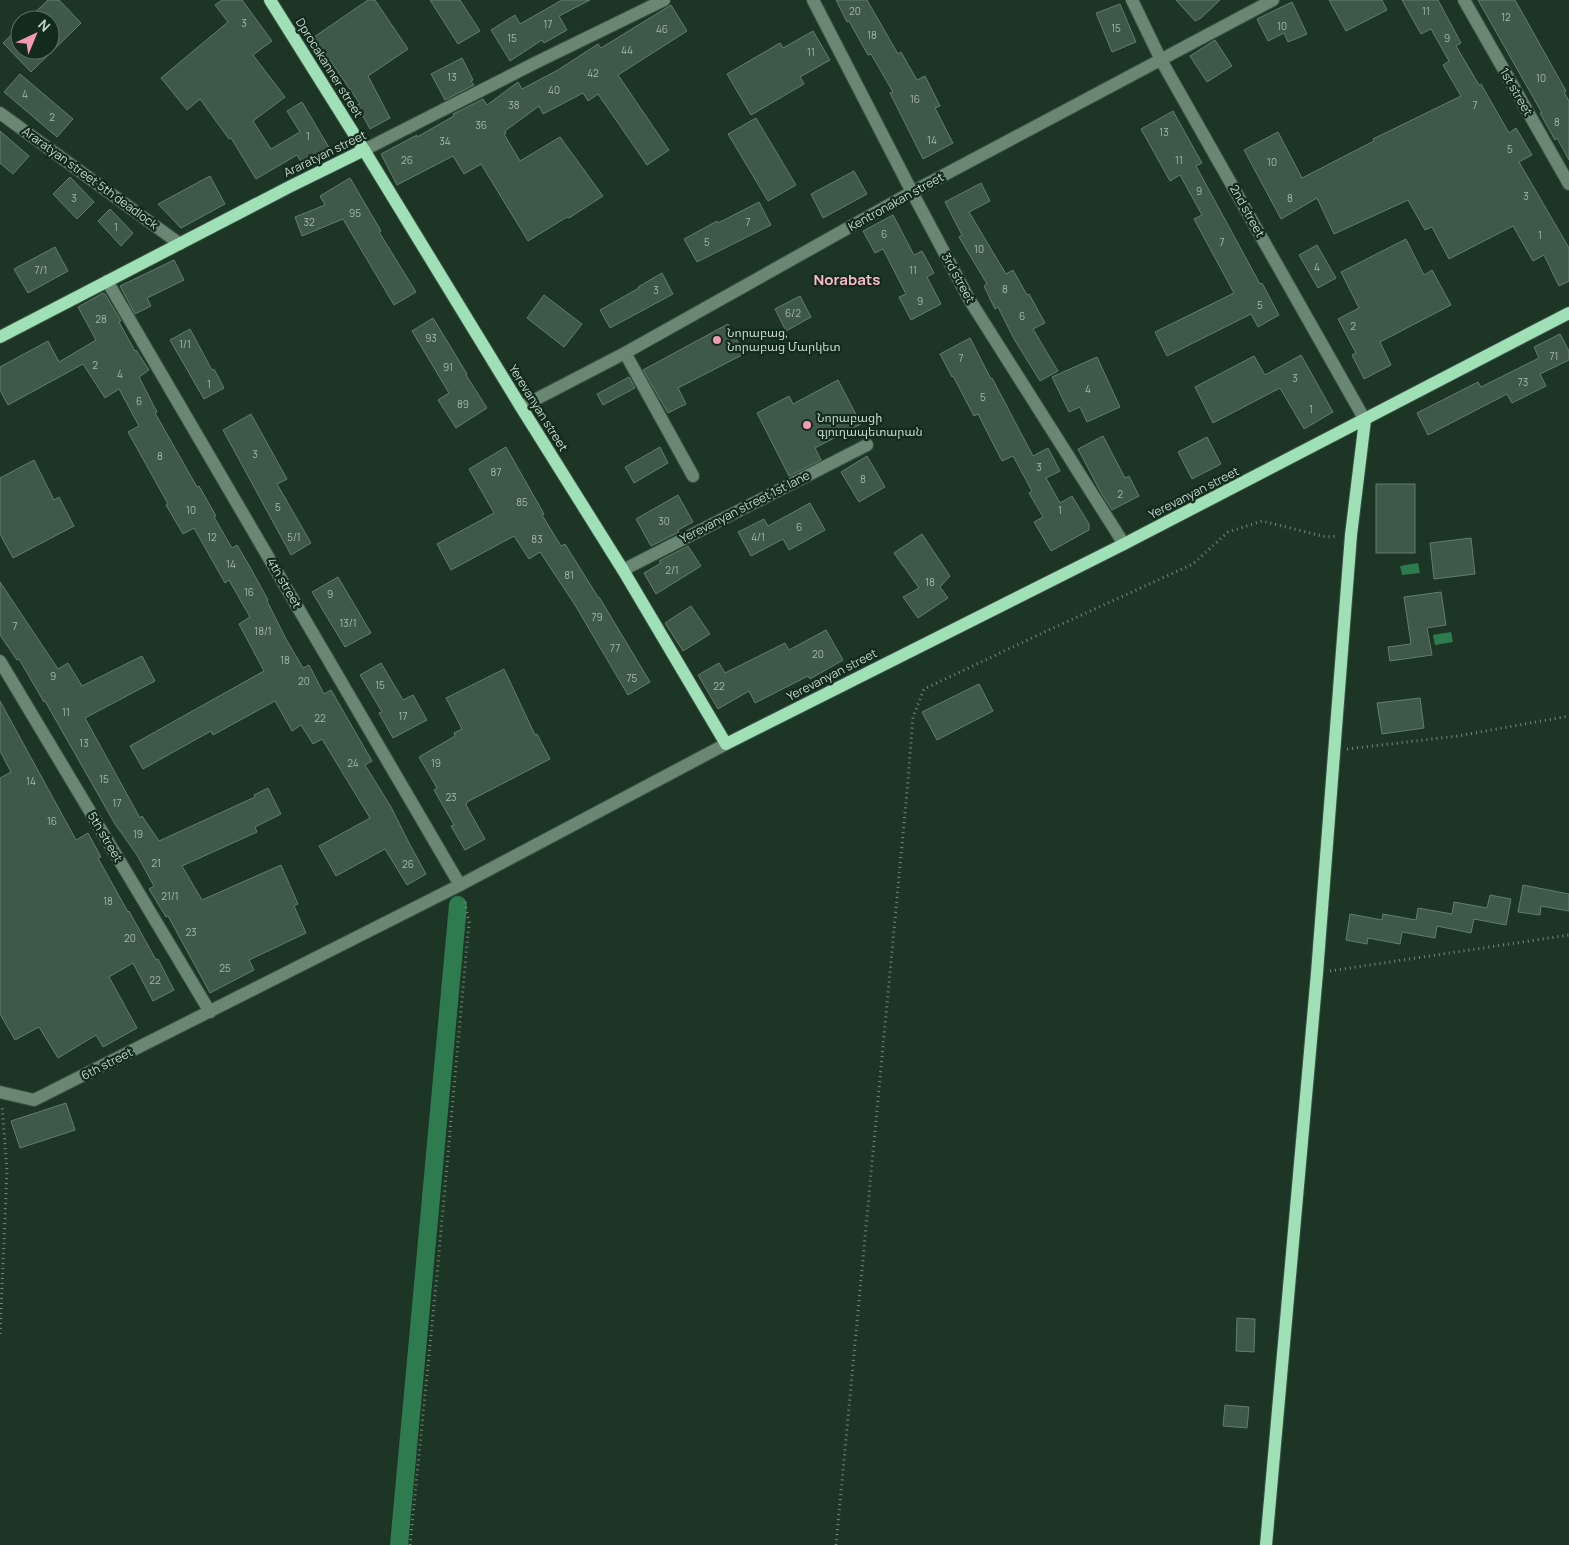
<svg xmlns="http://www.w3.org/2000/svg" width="1569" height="1545" font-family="Manrope,'Noto Sans Armenian',sans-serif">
  <rect width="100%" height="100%" fill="#1c3525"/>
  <g fill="#2f7b50">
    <path d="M1418,563L1420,573L1402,575L1400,566Z"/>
    <path d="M1451,632L1453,642L1435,645L1433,635Z"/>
  </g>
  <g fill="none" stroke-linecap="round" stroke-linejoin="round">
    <path stroke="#2f7b50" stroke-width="18" d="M399,1545L458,905"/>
  </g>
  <g fill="#3f5948" stroke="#637e6c">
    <path d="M48,0H59L81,23L31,72L3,43L20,27V50H50V20H27Z"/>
    <path d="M222,0H242L272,41L253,55L285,97L253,121L271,149L300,132L287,111L302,102L331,151L304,167L297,155L256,179L231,138L229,139L200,99L187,110L161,78L228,22L215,5Z"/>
    <path d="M368,0H375L408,49L368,76L390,118L370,129L357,105L360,104L314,37Z"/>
    <path d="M430,0H460L480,31L458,44Z"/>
    <path d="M562,0H590L559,16L567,30L544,43L542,40L510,61L491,30L515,15L520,24Z"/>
    <path d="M836,0H867L898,54L901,52L917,80L925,76L940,106L935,108L953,143L923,159L890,93L893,92L871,54L868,55L849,21L847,22Z"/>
    <path d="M1176,0H1220L1201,18L1195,21Z"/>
    <path d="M1329,0H1382L1387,10L1346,31Z"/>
    <path d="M1402,0H1438L1461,43L1456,46L1479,85L1481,84L1509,133L1516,128L1532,155L1519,162L1569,248V281L1559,286L1544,255L1533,261L1513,226L1449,259L1432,227L1425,230L1408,200L1334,234L1317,198L1281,219L1244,150L1278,132L1302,178L1374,141L1373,139L1461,96L1443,65L1449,61L1431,29L1421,34Z"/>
    <path d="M1478,0H1515L1566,91L1564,92L1569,101V160L1557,138L1555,140L1540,113H1542Z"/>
    <path d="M1292,2L1307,34L1288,42L1284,33L1268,41L1257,19Z"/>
    <path d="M1120,4L1136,42L1112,52L1096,13Z"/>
    <path d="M671,5L687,31L618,75L669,150L647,165L598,94L588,101L583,93L543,114L539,106L505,131L506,133L504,134L520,161L560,137L603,196L569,218L567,217L528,241L481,164L464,174L453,156L397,185L381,154L417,135V137L454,116L453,114L483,99L487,105L518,82L522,89L558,70L598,44L601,48Z"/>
    <path d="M813,31L830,60L800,77L804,84L751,115L727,74L780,43L783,48Z"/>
    <path d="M1215,40L1232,66L1207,82L1190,56Z"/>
    <path d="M462,58L473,80L471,81L474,85L445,100L431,74Z"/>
    <path d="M20,74L73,119L57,137L4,92Z"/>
    <path d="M1173,111L1202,163L1196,166L1260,284L1262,283L1279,315L1258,327L1251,314L1167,356L1155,332L1234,293L1194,219L1202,215L1180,175L1170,181L1141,129Z"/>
    <path d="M756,118L796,185L768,201L728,134Z"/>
    <path d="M0,131L29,156L13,174L0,163Z"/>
    <path d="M854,171L867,194L823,218L811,194Z"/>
    <path d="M210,176L225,204L181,228L158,204Z"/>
    <path d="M70,177L94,202L77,219L53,194Z"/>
    <path d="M350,178L381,231L379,232L416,292L394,305L343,219L302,236L295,217L325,205L320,196Z"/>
    <path d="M981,183L990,201L969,212L1006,274L1013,270L1027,295L1029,294L1045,323L1033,329L1058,371L1040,381L1014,339L998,307L995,309L984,286L987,284L959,237L962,235L945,202Z"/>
    <path d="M759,202L771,225L697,262L684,239L717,221L718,223Z"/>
    <path d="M110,209L133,233L121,246L98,221Z"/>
    <path d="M893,215L914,255L922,251L934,273L927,277L941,304L911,320L899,297L906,294L883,249L875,253L863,231Z"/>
    <path d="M1406,239L1424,275L1432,270L1451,305L1380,342L1391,365L1364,379L1352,355L1356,353L1338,319L1359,308L1341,272Z"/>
    <path d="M1317,245L1336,278L1318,288L1299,255Z"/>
    <path d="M55,247L68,271L28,293L14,269Z"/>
    <path d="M174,260L184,280L147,298L151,306L135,314L120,286Z"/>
    <path d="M662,273L673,294L610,328L600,310L639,288L638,287Z"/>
    <path d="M103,293L105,294L121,321L119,322L135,351L136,350L149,370L139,377L157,412L155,413L197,487L199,486L216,516L214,517L232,548L237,545L250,567L268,600L267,601L286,639L303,668L309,665L324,694L331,690L372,761L365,765L391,807L408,841L426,874L407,885L385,849L336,876L319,846L370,818L322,739L313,744L301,725L292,731L275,701L213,735L211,731L143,769L130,746L264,671L239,624L250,617L229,580L225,583L194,528L183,534L166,505L168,504L128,432L139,426L119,389L105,398L83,364L8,405L0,390V367L48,341L59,362L96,340L78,307Z"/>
    <path d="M544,295L582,324L564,347L527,318Z"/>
    <path d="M800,296L811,317L786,331L775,309Z"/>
    <path d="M433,318L467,374L466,375L487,408L456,428L438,400L449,393L412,331Z"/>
    <path d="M728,324L744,354L678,388L686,404L668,413L643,370Z"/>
    <path d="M190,329L212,370L214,369L224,388L204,399L170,340Z"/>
    <path d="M1560,334L1569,351V360L1540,374L1546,386L1512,403L1507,394L1428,435L1417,413L1478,382L1481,387L1539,358L1534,347Z"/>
    <path d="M970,338L991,379L992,378L1033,456L1048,448L1060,471L1046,478L1060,503L1072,496L1089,524V530L1051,551L1034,522L1043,517L1029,493L1032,491L1013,456L1002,461L978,414L974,416L953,376L952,377L940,354Z"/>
    <path d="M1301,355L1333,412L1304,429L1280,388L1213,423L1195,387L1254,356L1265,375Z"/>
    <path d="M1097,357L1120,407L1087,422L1080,407L1069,412L1052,377Z"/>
    <path d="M629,377L635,388L603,405L597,394Z"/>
    <path d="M838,380L861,424L815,448L821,460L789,476L757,413L789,396L793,404Z"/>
    <path d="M251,414L287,479L277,484L311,543L291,555L223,430Z"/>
    <path d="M1103,436L1125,478L1129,476L1139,496L1112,510L1100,491L1078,449Z"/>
    <path d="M1207,437L1221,464L1192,479L1178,452Z"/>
    <path d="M506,447L544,514L542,515L561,546L565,544L598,597H599L650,682L628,695L575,605L540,552L529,559L514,536L451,570L437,544L494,513L469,469Z"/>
    <path d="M660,447L668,463L634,483L625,467Z"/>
    <path d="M867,456L885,487L859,502L841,472Z"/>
    <path d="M34,460L54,500L59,497L74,526L13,558L0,534V478Z"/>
    <rect x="1376" y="484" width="39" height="69"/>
    <path d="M678,495L693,522L678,530L679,532L651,546L636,519Z"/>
    <path d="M810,503L825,530L789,550L783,539L751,556L738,532L764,519L768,526Z"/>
    <path d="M922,534L950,576L940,587L948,598L918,618L903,597L919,588L894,553Z"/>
    <path d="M1471,538L1475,574L1434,579L1430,543Z"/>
    <path d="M688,546L701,566L656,594L644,573L661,563L659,561Z"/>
    <path d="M338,577L371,633L345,647L312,592Z"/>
    <path d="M0,582L58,669L68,663L82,686L142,656L155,681L85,718L140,818L142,816L159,841L255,797L254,795L268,788L281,814L255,827L257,832L182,866L202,900L281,865L298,904L294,906L306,933L249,960L254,970L210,993L168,916L166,917L149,889L154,886L137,855L115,824L45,701L44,702L19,659L17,660L0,635Z"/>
    <path d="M1441,592L1446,625L1427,628L1432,655L1390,661L1388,647L1411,644L1404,597Z"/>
    <path d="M691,606L710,634L683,651L665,623Z"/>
    <path d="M826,630L843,660L810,679L808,676L755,703L749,691L718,709L698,675L719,663L725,673L785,643L789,650Z"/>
    <path d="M381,663L403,700L413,695L427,720L393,738L379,713L382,712L360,675Z"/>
    <path d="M504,669L535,735L537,734L550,759L467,802L466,805L485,839L465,850L451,826L454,825L434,790L437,788L419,757L455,736L454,733L462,729L446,698Z"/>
    <path d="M979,684L993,711L937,740L922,712Z"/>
    <path d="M1420,698L1424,728L1382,734L1377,703Z"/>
    <path d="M0,701L76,840L88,833L101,857L98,858L128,912L129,911L156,960L158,959L174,990L153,1001L133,963L109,977L137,1028L103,1047L96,1035L58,1058L39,1027L15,1040L0,1014V778L11,772L0,751Z"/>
    <path d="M1523,885L1569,894V911L1541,906L1540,915L1518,912Z"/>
    <path d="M1490,895L1511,899L1506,925L1474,919L1471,933L1437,926L1435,938L1402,932L1400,944L1368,938L1367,944L1346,940L1350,914L1382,920L1383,914L1416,920L1418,908L1452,914L1454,902L1487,908Z"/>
    <path d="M66,1103L75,1130L20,1148L11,1121Z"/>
    <path d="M1237,1318L1255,1319L1254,1352L1236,1351Z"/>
    <path d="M1225,1405L1249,1407L1247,1428L1223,1426Z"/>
  </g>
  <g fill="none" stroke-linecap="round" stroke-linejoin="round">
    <defs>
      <g id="minor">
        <path d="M813,0L912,192L969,299L1124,544"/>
        <path d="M1132,0L1161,60L1365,420"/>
        <path d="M1464,0L1569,184"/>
        <path d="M0,113L180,244"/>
        <path d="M364,150L537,62L664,0"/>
        <path d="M107,281L460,885"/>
        <path d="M625,353L693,476"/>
        <path d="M521,407L625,353L912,192L1273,0"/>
        <path d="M623,570L867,445"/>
        <path d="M0,661L210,1012"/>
        <path d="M0,1092L34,1100L460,885L726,744"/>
      </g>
      <g id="major">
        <path d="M270,0L364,150L521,407L623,570L726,744L1124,544L1569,313"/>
        <path d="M0,337L289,187L364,150"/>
        <path d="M1266,1545L1317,973L1351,535L1365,420"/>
      </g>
    </defs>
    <use href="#minor" stroke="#3b5243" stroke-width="14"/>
    <use href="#major" stroke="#3b5243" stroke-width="14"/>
    <g stroke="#75897c" stroke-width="3" stroke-dasharray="1 4" stroke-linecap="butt">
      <path d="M1347,749L1458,736L1569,716"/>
      <path d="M1330,971L1569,935"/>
      <path d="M0,1334L7,1171L2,1105"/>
      <path d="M410,1545L437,1275L469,922L464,899"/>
      <path d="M836,1545L907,792L913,717L924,689L1051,629L1193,564L1228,532L1262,521L1326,537L1338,536"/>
    </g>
    <use href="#minor" stroke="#698773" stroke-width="12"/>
    <use href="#major" stroke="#a0e0b6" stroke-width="12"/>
  </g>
  <g fill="#f29aae" stroke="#122b1c" stroke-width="2">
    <circle cx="717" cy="340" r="5"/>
    <circle cx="807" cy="425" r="5"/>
  </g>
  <g text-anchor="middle" stroke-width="4.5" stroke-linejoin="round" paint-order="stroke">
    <g font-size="10" fill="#a5b7ab">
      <text x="855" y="15">20</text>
      <text x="1426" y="15">11</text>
      <text x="1506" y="21">12</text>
      <text x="244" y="27">3</text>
      <text x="548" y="28">17</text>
      <text x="1282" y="30">10</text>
      <text x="1116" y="32">15</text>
      <text x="662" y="33">46</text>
      <text x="872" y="39">18</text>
      <text x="512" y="42">15</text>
      <text x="1447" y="42">9</text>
      <text x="627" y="54">44</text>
      <text x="811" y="56">11</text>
      <text x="593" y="77">42</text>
      <text x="452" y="81">13</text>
      <text x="1541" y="82">10</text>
      <text x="554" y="94">40</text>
      <text x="25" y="98">4</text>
      <text x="915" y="103">16</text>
      <text x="514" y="109">38</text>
      <text x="1475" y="109">7</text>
      <text x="52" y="121">2</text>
      <text x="1557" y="126">8</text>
      <text x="481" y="129">36</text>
      <text x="1164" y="136">13</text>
      <text x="308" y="140">1</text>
      <text x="932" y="144">14</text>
      <text x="445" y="145">34</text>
      <text x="1510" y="153">5</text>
      <text x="407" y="164">26</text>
      <text x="1179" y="164">11</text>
      <text x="1272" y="166">10</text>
      <text x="1199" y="195">9</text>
      <text x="1526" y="200">3</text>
      <text x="74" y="202">3</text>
      <text x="1290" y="202">8</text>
      <text x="355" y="217">95</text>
      <text x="309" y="226">32</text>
      <text x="748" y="226">7</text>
      <text x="116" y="231">1</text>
      <text x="884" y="238">6</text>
      <text x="1540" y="239">1</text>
      <text x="707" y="246">5</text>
      <text x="1222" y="246">7</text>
      <text x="979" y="253">10</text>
      <text x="1317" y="271">4</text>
      <text x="41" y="274">7/1</text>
      <text x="913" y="274">11</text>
      <text x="1005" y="293">8</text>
      <text x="656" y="294">3</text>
      <text x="920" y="305">9</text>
      <text x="1260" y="309">5</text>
      <text x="793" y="317">6/2</text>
      <text x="1022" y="320">6</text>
      <text x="101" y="323">28</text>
      <text x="1353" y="330">2</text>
      <text x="431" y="342">93</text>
      <text x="185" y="348">1/1</text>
      <text x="1554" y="360">71</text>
      <text x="961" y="362">7</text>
      <text x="95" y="369">2</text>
      <text x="448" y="371">91</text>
      <text x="120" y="378">4</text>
      <text x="1295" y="382">3</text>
      <text x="1523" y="386">73</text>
      <text x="209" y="388">1</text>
      <text x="1088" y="393">4</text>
      <text x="983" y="401">5</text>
      <text x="139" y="405">6</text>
      <text x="463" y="408">89</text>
      <text x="1311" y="413">1</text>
      <text x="255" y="458">3</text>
      <text x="160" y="460">8</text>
      <text x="1039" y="471">3</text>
      <text x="496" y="476">87</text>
      <text x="863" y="483">8</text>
      <text x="1120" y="498">2</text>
      <text x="522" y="506">85</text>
      <text x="278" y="511">5</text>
      <text x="191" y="514">10</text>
      <text x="1060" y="514">1</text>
      <text x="664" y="525">30</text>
      <text x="799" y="531">6</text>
      <text x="212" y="541">12</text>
      <text x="294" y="541">5/1</text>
      <text x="758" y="541">4/1</text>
      <text x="537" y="543">83</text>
      <text x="231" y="568">14</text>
      <text x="672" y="574">2/1</text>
      <text x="569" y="579">81</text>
      <text x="930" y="586">18</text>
      <text x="249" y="596">16</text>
      <text x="330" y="598">9</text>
      <text x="597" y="621">79</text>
      <text x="348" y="627">13/1</text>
      <text x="15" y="630">7</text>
      <text x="263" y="635">18/1</text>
      <text x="615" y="652">77</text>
      <text x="818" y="658">20</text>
      <text x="285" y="664">18</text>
      <text x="53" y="680">9</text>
      <text x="632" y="682">75</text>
      <text x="304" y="685">20</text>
      <text x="380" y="689">15</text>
      <text x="719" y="690">22</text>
      <text x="66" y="716">11</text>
      <text x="403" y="720">17</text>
      <text x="320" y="722">22</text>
      <text x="84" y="747">13</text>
      <text x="353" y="767">24</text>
      <text x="436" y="767">19</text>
      <text x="104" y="783">15</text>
      <text x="31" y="785">14</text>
      <text x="451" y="801">23</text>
      <text x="117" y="807">17</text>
      <text x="52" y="825">16</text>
      <text x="138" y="838">19</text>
      <text x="156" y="867">21</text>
      <text x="408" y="868">26</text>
      <text x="170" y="900">21/1</text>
      <text x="108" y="905">18</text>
      <text x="191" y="936">23</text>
      <text x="130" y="942">20</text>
      <text x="225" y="972">25</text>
      <text x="155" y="984">22</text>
    </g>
    <g font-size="12" fill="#c7d6cc" stroke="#122b1c">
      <text transform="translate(329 68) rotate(58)" y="4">Dprocakanner street</text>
      <text transform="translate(1516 92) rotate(60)" y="4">1st street</text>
      <text transform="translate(325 154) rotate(-26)" y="4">Araratyan street</text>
      <text transform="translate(90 178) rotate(36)" y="4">Araratyan street 5th deadlock</text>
      <text transform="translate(896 202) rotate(-29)" y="4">Kentronakan street</text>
      <text transform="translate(1247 211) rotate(61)" y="4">2nd street</text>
      <text transform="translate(958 278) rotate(61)" y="4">3rd street</text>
      <text transform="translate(538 408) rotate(58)" y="4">Yerevanyan street</text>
      <text transform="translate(1194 493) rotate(-27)" y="4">Yerevanyan street</text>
      <text transform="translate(745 507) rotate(-27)" y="4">Yerevanyan street 1st lane</text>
      <text transform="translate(284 583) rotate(60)" y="4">4th street</text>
      <text transform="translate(832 675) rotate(-27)" y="4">Yerevanyan street</text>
      <text transform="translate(105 837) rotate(59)" y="4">5th street</text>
      <text transform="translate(107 1064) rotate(-27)" y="4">6th street</text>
    </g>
    <g font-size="12" fill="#c7d6cc" stroke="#122b1c" text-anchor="start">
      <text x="727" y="337">Նորաբաց,<tspan x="727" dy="14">Նորաբաց Մարկետ</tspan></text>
      <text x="817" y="422">Նորաբացի<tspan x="817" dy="14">գյուղապետարան</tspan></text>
    </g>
    <g font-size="15" font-weight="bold" fill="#fdb9c7" stroke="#122b1c">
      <text x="847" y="285">Norabats</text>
    </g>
  </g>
  <g transform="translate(35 35) rotate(44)"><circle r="24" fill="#122b1c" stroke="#5a6f62"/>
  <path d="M0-4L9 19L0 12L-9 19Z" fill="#f29aae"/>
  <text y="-8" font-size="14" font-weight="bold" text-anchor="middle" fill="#c7d6cc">N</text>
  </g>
</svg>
